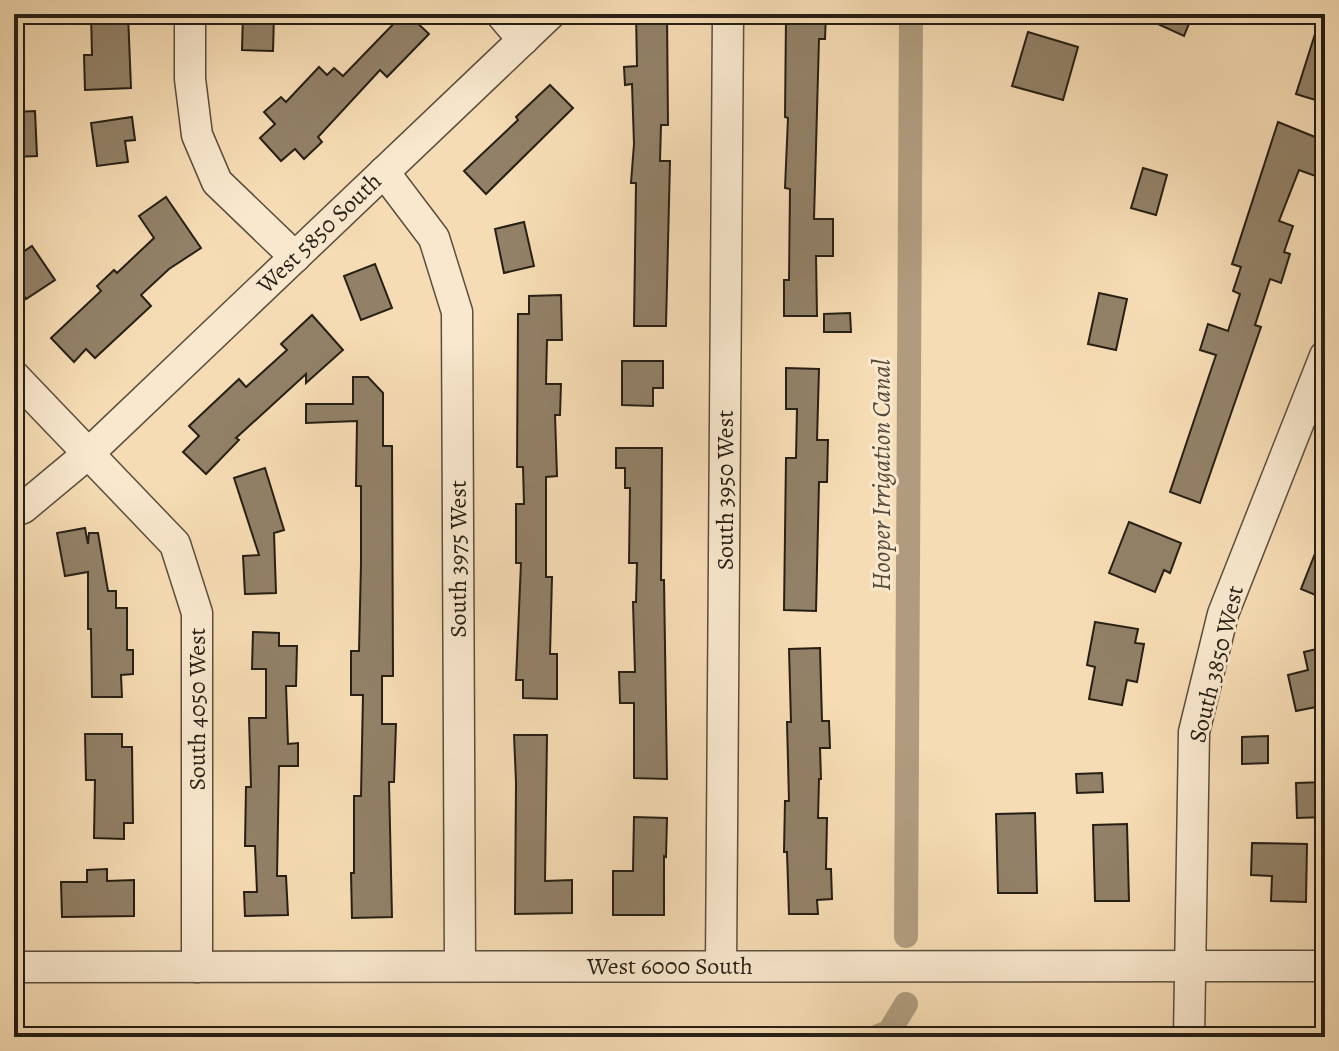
<svg xmlns="http://www.w3.org/2000/svg" width="1339" height="1051" font-family="Alegreya,serif">
  <rect width="100%" height="100%" fill="#f6dcb4"/>
  <filter id="stains"><feTurbulence type="fractalNoise" baseFrequency=".0025" numOctaves="4"/><feColorMatrix values="0 0 0 0 .2 0 0 0 0 .09 0 0 0 0 .02 0 0 0 .5 -.17"/></filter>
  <radialGradient id="worn" r=".72"><stop offset=".6" stop-color="#630" stop-opacity="0"/><stop offset="1" stop-color="#630" stop-opacity=".3"/></radialGradient>
  <g fill="none" stroke-linecap="round" stroke-linejoin="round">
    <g stroke="#af9c7e" stroke-width="24">
      <path d="M906,936L911,14"/>
      <path d="M876,1037L889,1032L906,1004"/>
    </g>
  </g>
  <g fill="#928168" stroke="#261f15" stroke-width="2">
    <path d="M91,14H128L131,88L85,90L84,55H92Z"/>
    <path d="M243,14H274L273,51L242,50Z"/>
    <path d="M403,14H408L429,34L387,77L380,70L318,137L322,142L304,159L295,149L281,161L260,138L275,124L264,112L281,97L286,102L319,67L327,75L334,68L343,76Z"/>
    <path d="M636,14H667L668,125H661L660,161H670L666,326H634L636,183H631L634,144L632,84L625,85L624,67L637,66Z"/>
    <path d="M793,14H826L825,39H819L814,219H833V256H816L817,316H784V280H789L790,189L785,188L788,118L785,117L786,17H793Z"/>
    <path d="M1136,14H1193L1184,36Z"/>
    <path d="M1321,15H1325V103L1296,94Z"/>
    <path d="M1028,32L1078,47L1063,100L1012,86Z"/>
    <path d="M550,85L573,108L486,194L464,171L518,120L516,117Z"/>
    <path d="M35,111L37,156L14,157V112Z"/>
    <path d="M132,117L135,140L125,141L128,162L97,166L91,123Z"/>
    <path d="M1278,122L1325,141V168L1321,178L1299,170L1279,221L1293,226L1284,252L1290,254L1281,283L1270,279L1255,325L1261,327L1200,503L1170,492L1216,355L1200,350L1208,324L1228,331L1240,294L1233,291L1241,267L1232,264Z"/>
    <path d="M1143,168L1167,175L1156,215L1131,208Z"/>
    <path d="M166,197L201,248L169,269L141,295L151,306L95,358L86,349L74,362L51,338L101,291L97,286L114,270L117,273L154,238L139,216Z"/>
    <path d="M524,222L534,266L504,273L495,229Z"/>
    <path d="M32,246L55,280L26,299L14,281V258Z"/>
    <path d="M375,264L392,308L361,320L344,276Z"/>
    <path d="M1099,293L1127,299L1116,350L1088,344Z"/>
    <path d="M561,295L562,340H547L546,384H561L560,415H555L557,476L546,477V577H552L550,654H557V699L523,698V680H516L521,563H516V504H524L523,467H517L518,314H529V296Z"/>
    <path d="M850,313L851,332H824V314Z"/>
    <path d="M312,315L343,350L306,383V374L236,438L239,440L206,474L183,452L199,436L189,426L239,379L246,387L287,350L281,344Z"/>
    <path d="M622,361H663V388H653V406L622,405Z"/>
    <path d="M786,368L819,369L817,440H828L827,482H819L816,611L784,610L786,458H796L797,409H786Z"/>
    <path d="M353,377H368L383,393V446H392L393,676H382V724H396L394,782H389L392,917L352,918L351,873H354V796H361L363,695H351V651H359L361,563V486H356L357,421L306,423V404H353Z"/>
    <path d="M616,448H662L661,580H664L667,779L634,778V703H620L619,672H635L633,602H636L637,563H629L630,488H625V468H616Z"/>
    <path d="M265,468L284,530L274,533L276,593L245,594L243,556L259,555L234,478Z"/>
    <path d="M1129,522L1181,543L1170,573L1164,570L1155,592L1109,573Z"/>
    <path d="M85,528L88,544L89,533H98L108,591H116V608H127V650H133V674L121,675L122,697H92L91,629H88V572L65,576L57,533Z"/>
    <path d="M1324,531H1325V599L1301,589Z"/>
    <path d="M1095,622L1138,629L1135,643L1144,644L1137,682L1127,680L1122,705L1089,699L1095,667L1087,665Z"/>
    <path d="M253,632L279,633V646H297L296,686H286L288,744L298,743V766H279L277,876H286L288,915L245,916L244,892H257L255,846H245L246,787H251L249,718H266V669H252Z"/>
    <path d="M1325,647V711L1317,712L1316,707L1296,711L1288,675L1308,670L1304,652Z"/>
    <path d="M820,648L822,721H829L830,748H820L821,779H819L818,818H827L826,869H831L832,899L817,900L818,914H789L787,852H784L785,801H789L787,722H791L789,649Z"/>
    <path d="M85,734H122V747H132L133,823H124V839L94,838L95,780H86Z"/>
    <path d="M514,735H547L545,881L572,880V913L515,914L516,782Z"/>
    <path d="M1268,736V763L1242,764V737Z"/>
    <path d="M1102,773L1103,792L1077,793L1076,774Z"/>
    <path d="M1325,782V817L1297,818L1296,783Z"/>
    <path d="M1035,813L1037,893H998L996,814Z"/>
    <path d="M634,817L667,818L666,857L664,856V915H613V871H633Z"/>
    <path d="M1127,824L1129,901H1095L1093,825Z"/>
    <path d="M1252,843L1307,844L1306,902L1271,901L1272,876L1251,875Z"/>
    <path d="M107,869V881L134,880V916L62,917L61,882H87V870Z"/>
  </g>
  <g fill="none" stroke-linecap="round" stroke-linejoin="round">
    <defs>
      <g id="minor">
        <path d="M190,14V79L197,135L217,182L295,257"/>
        <path d="M501,14L523,40"/>
        <path d="M384,172L434,238L457,312L460,966"/>
        <path d="M14,376L175,544L197,613V967"/>
        <path d="M14,511L23,508L89,453L550,14"/>
        <path d="M721,966L728,14"/>
        <path d="M14,967L1325,966"/>
        <path d="M1189,1037L1194,732L1223,614L1325,356"/>
      </g>
    </defs>
    <use href="#minor" stroke="#5a4e3d" stroke-width="33"/>
    <use href="#minor" stroke="#f9e8ce" stroke-width="30"/>
  </g>
  <g text-anchor="middle" stroke-width="6" stroke-linejoin="round" paint-order="stroke">
    <g font-size="24" fill="#261f15" stroke="#f9e8ce">
      <text transform="translate(319 233) rotate(-44)" y="8">West 5850 South</text>
      <text transform="translate(725 490) rotate(-90)" y="8">South 3950 West</text>
      <text transform="translate(458 559) rotate(-90)" y="8">South 3975 West</text>
      <text transform="translate(1216 664) rotate(-76)" y="8">South 3850 West</text>
      <text transform="translate(197 709) rotate(-90)" y="8">South 4050 West</text>
      <text x="670" y="974">West 6000 South</text>
    </g>
    <g font-size="26" font-style="italic" fill="#564b3a" stroke="#f9e8ce">
      <text transform="translate(881 475) rotate(-90)" y="9">Hooper Irrigation Canal</text>
    </g>
  </g>
  <rect width="1339" height="1051" fill="none" stroke="#f6dcb4" stroke-width="48"/>
  <rect x="16" y="16" width="1307" height="1019" fill="none" stroke="#261f15" stroke-width="4"/>
  <rect x="24" y="24" width="1291" height="1003" fill="none" stroke="#261f15" stroke-width="2"/>
  <rect width="100%" height="100%" filter="url(#stains)"/>
  <rect width="100%" height="100%" fill="url(#worn)"/>
</svg>
